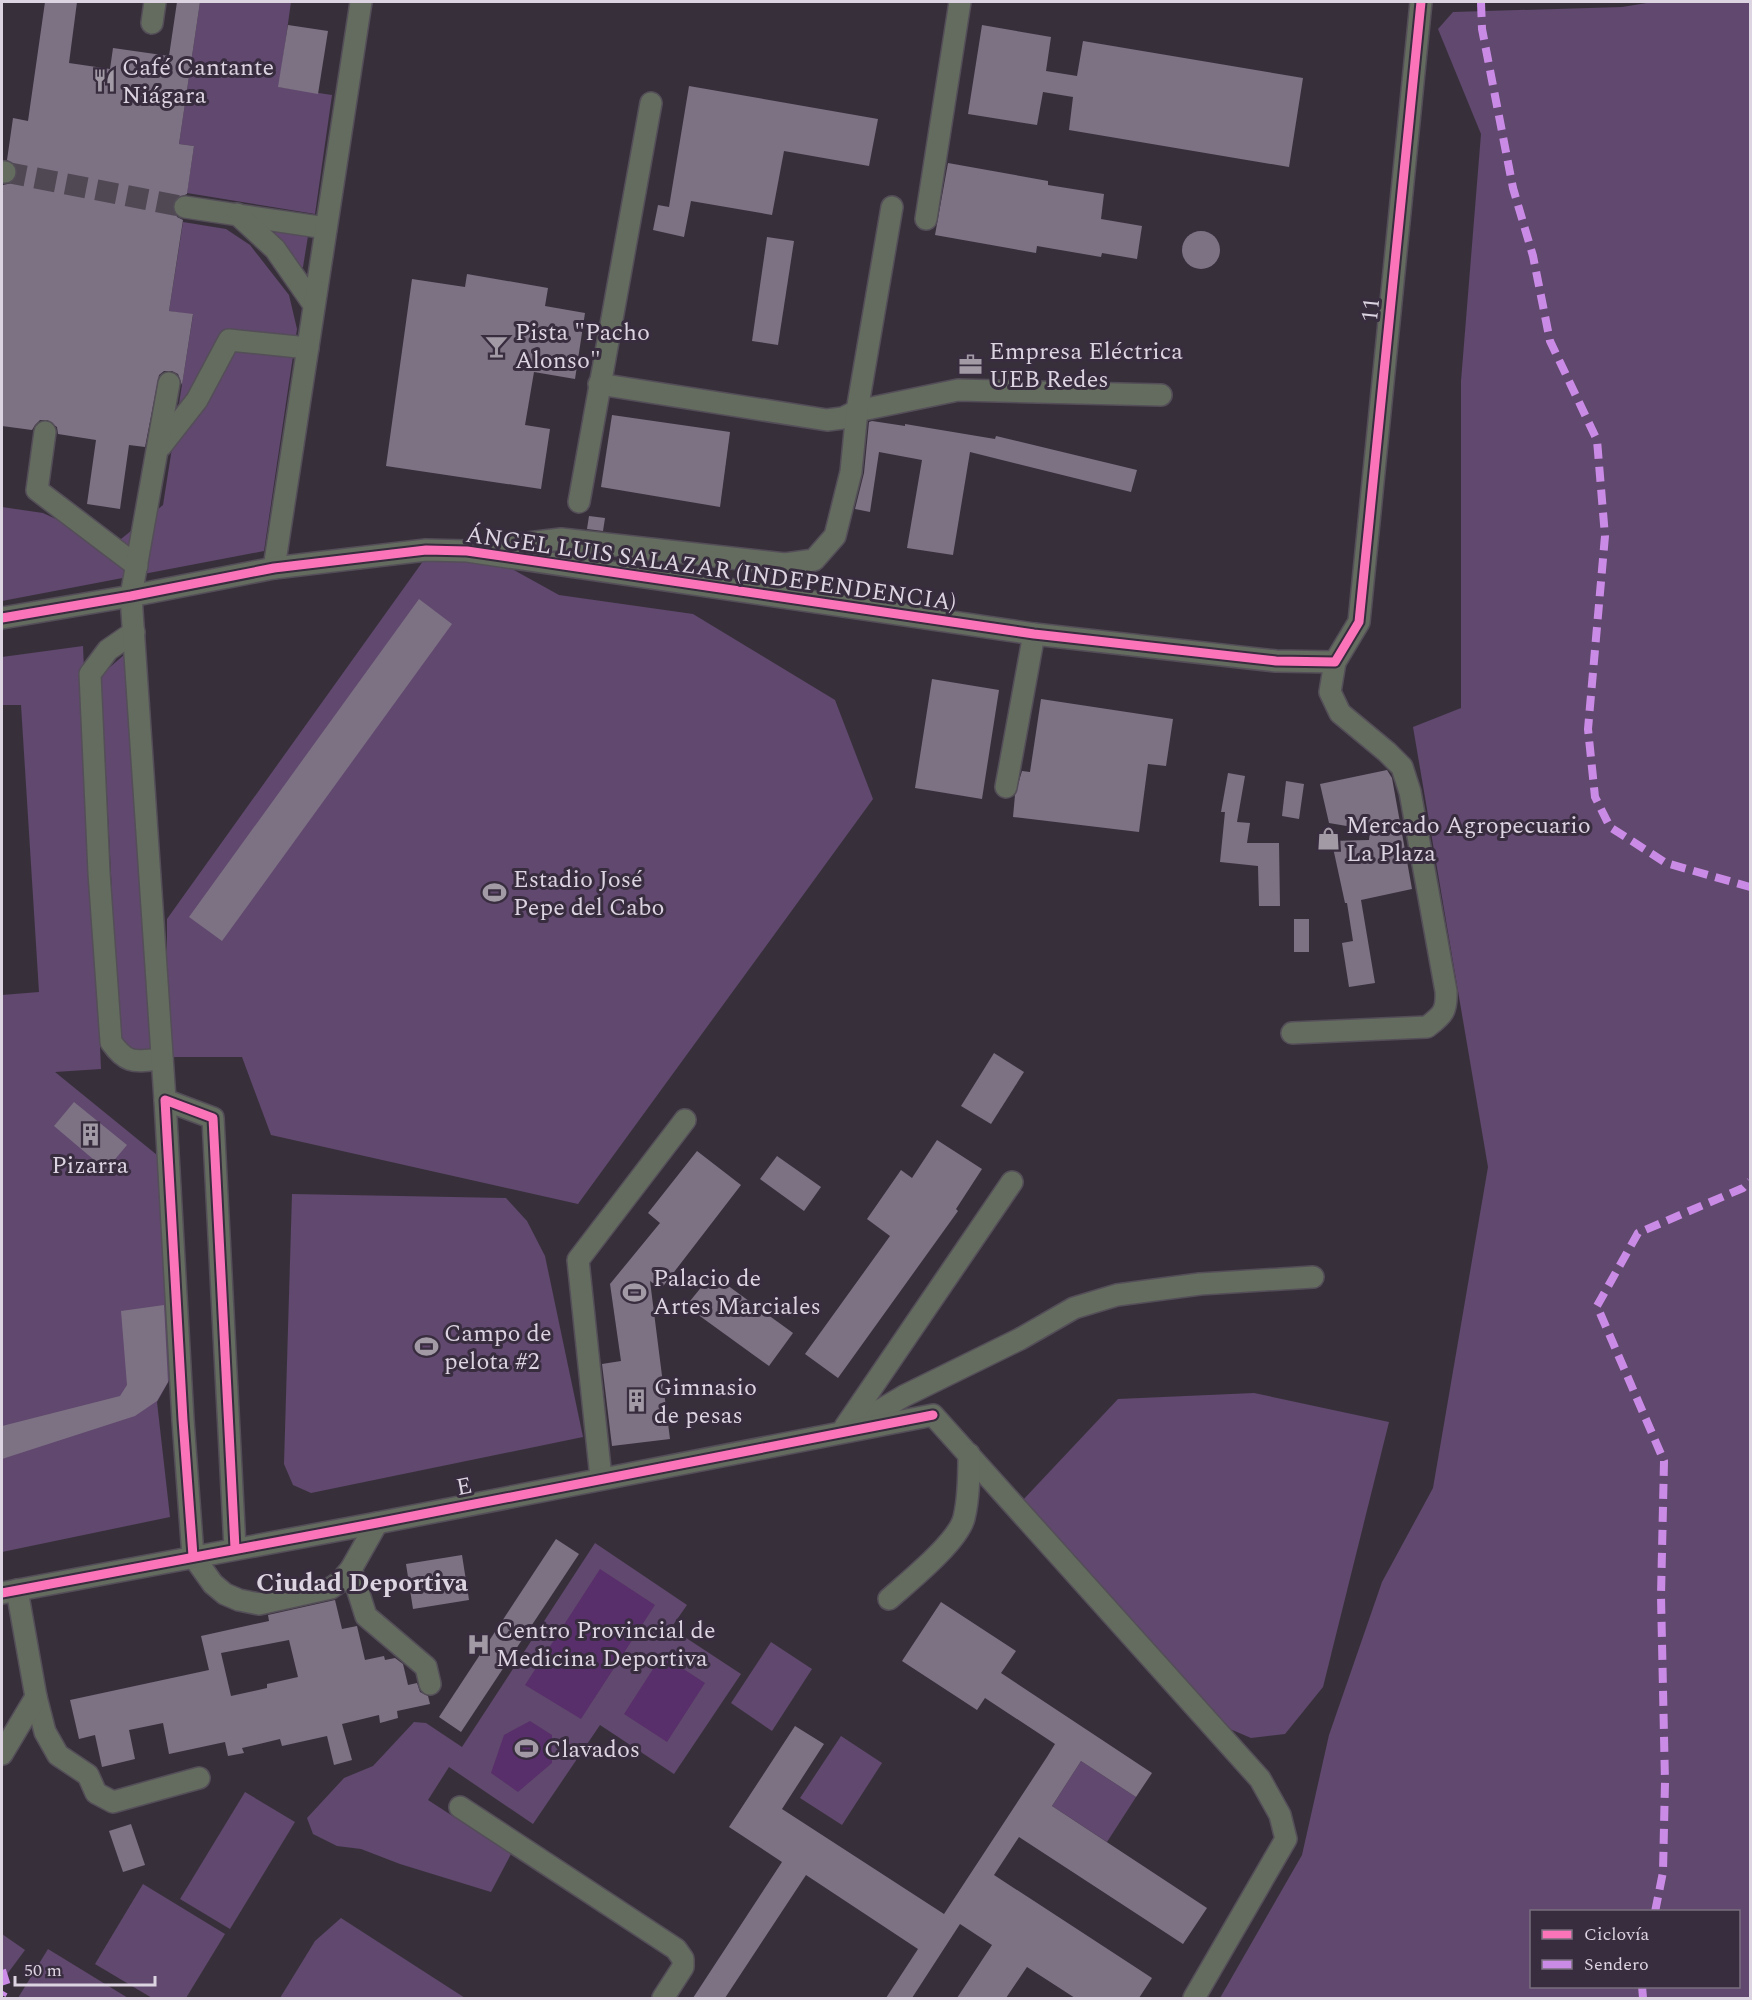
<svg xmlns="http://www.w3.org/2000/svg" width="1752" height="2000" font-family="Spectral,serif">
  <rect width="100%" height="100%" fill="#37303b"/>
  <g fill="#61486e" fill-rule="evenodd">
    <path d="M200,2H291L279,87L332,95L315,214L187,193L194,146L179,144Z"/>
    <path d="M1653,2H1750V1998H1220L1302,1855L1329,1735L1382,1582L1433,1488L1488,1167L1413,727L1461,708V381L1481,134L1438,29L1453,12L1622,7ZM1532,1912H1738V1986H1532Z"/>
    <path d="M183,222L226,229L250,245L289,295L297,329L264,551L2,601V507L43,513L88,534L121,539L163,505L193,315L169,311Z"/>
    <path d="M280,230L308,236L303,267L299,269L274,233Z"/>
    <path d="M426,557L503,564L559,595L693,614L835,700L873,799L578,1204L271,1135L242,1057H167V919Z"/>
    <path d="M83,646L101,1069L55,1072L157,1155L171,1377L157,1402L170,1517L2,1552V995L39,992L21,705H2V657Z"/>
    <path d="M125,654L153,1050L133,1051L119,1034L101,675Z"/>
    <path d="M292,1194L506,1198L527,1221L545,1256L583,1437L311,1493L293,1485L284,1464Z"/>
    <path d="M1254,1393L1389,1422L1323,1687L1285,1734L1251,1738L1230,1729L1209,1714L1022,1501L1118,1399Z"/>
    <path d="M595,1543L687,1605L671,1628L741,1674L674,1774L600,1725L533,1824L449,1767L428,1800L511,1854L491,1892L400,1864L361,1849L337,1846L313,1834L307,1818L344,1778L373,1766L414,1722L426,1723L462,1747Z"/>
    <path d="M771,1642L812,1669L772,1731L731,1703Z"/>
    <path d="M841,1736L882,1763L842,1825L800,1798Z"/>
    <path d="M1081,1761L1136,1797L1107,1842L1052,1806Z"/>
    <path d="M245,1792L295,1822L230,1929L180,1899Z"/>
    <path d="M143,1884L225,1934L186,1998H152L95,1964Z"/>
    <path d="M341,1918L465,1998H280L315,1941Z"/>
    <path d="M2,1934L25,1950L2,1981Z"/>
    <path d="M48,1949L128,1998H18Z"/>
  </g>
  <g fill="#582f6a">
    <path d="M600,1569L655,1605L581,1719L525,1685Z"/>
    <path d="M662,1655L705,1683L667,1742L624,1714Z"/>
    <path d="M530,1721L552,1735V1763L518,1792L491,1773L504,1735Z"/>
  </g>
  <g fill="#7d7184" fill-rule="evenodd">
    <path d="M45,2H77L69,63L110,69L113,48L169,56L177,2H200L179,144L194,146L187,194L175,199L172,206L177,217L183,220L169,311L193,314L182,385L178,374L172,371H164L159,375L145,447L129,445L120,509L87,504L96,440L58,434L57,427L47,420H40L35,425L32,430L2,426V198L3,185L12,183L18,173L16,165L7,160L13,118L28,121Z"/>
    <path d="M288,25L328,31L318,94L278,87Z"/>
    <path d="M982,25L1051,37L1046,71L1077,76L1083,41L1303,78L1289,167L1069,130L1073,97L1043,92L1037,125L968,114Z"/>
    <path d="M689,86L878,119L869,166L784,151L772,215L691,201L684,237L653,230L658,205L669,207Z"/>
    <path d="M948,163L1048,181V185L1104,194L1101,219L1142,226L1137,259L1102,253L1101,257L1037,246L1036,253L935,235Z"/>
    <circle cx="1201" cy="250" r="19"/>
    <path d="M767,237L794,241L778,345L752,341Z"/>
    <path d="M467,274L548,288L545,306L585,313L575,379L534,372L525,425L550,429L541,489L386,466L412,279L465,287Z"/>
    <path d="M612,415L730,432L720,507L601,487Z"/>
    <path d="M872,421L905,426V424L995,439L996,436L1137,470L1131,492L970,452L953,555L907,548L922,460L879,452L870,512L855,509L864,473L869,422Z"/>
    <path d="M589,516L605,518L603,531L587,529Z"/>
    <path d="M419,599L452,624L222,941L189,917Z"/>
    <path d="M932,679L999,690L982,799L915,788Z"/>
    <path d="M1041,699L1173,719L1166,766L1148,764L1139,832L1013,817L1015,795L1022,771L1030,772Z"/>
    <path d="M1387,770L1392,778L1412,889L1361,900L1375,983L1349,987L1342,943L1353,941L1347,903H1345L1332,843V841L1369,840L1370,830L1329,823L1320,784Z"/>
    <path d="M1228,773L1245,776L1237,822L1250,823L1247,843H1279L1280,906H1259L1258,866L1220,862L1225,812H1221Z"/>
    <path d="M1286,781L1304,784L1299,819L1282,816Z"/>
    <rect x="1294" y="919" width="15" height="33"/>
    <path d="M994,1053L1024,1072L991,1124L961,1106Z"/>
    <path d="M74,1102L127,1145L106,1170L54,1126Z"/>
    <path d="M937,1140L982,1169L956,1209L958,1211L838,1378L805,1354L890,1236L867,1219L901,1170L912,1178Z"/>
    <path d="M697,1151L741,1185L661,1289L650,1281L670,1439L612,1446L602,1364L621,1361L610,1284L660,1223L648,1213Z"/>
    <path d="M777,1156L821,1187L804,1211L760,1179Z"/>
    <path d="M712,1274L793,1333L769,1366L686,1306Z"/>
    <path d="M164,1305L168,1382L157,1401L135,1416L2,1459V1426L120,1396L127,1385L121,1311Z"/>
    <path d="M556,1539L579,1554L461,1732L439,1717Z"/>
    <path d="M462,1555L469,1600L413,1609L406,1564Z"/>
    <path d="M335,1600L342,1629L357,1626L365,1660L384,1656L385,1660L395,1658L403,1664L408,1685L417,1683L420,1692L428,1696L430,1704L397,1711L398,1718L380,1723L379,1715L342,1724L352,1760L334,1765L327,1736L282,1746L280,1739L242,1748L244,1753L228,1756L225,1742L169,1754L163,1723L129,1730L135,1759L102,1767L95,1735L79,1739L70,1700L209,1670L201,1636L269,1621L268,1615ZM289,1640L298,1677L267,1684V1688L231,1696L221,1653Z"/>
    <path d="M941,1602L1016,1651L1001,1673L1152,1773L1136,1797L1081,1761L1052,1806L1207,1908L1183,1944L1019,1837L994,1875L1152,1978L1139,1998H1075L1027,1967L1006,1998H957L992,1945L960,1924L912,1998H886L918,1949L806,1875L725,1998H693L782,1862L729,1827L795,1726L824,1744L782,1809L944,1914L1047,1757L1055,1744L985,1698L977,1710L902,1661Z"/>
    <path d="M131,1824L145,1865L123,1872L109,1831Z"/>
  </g>
  <g fill="none" stroke-linecap="round" stroke-linejoin="round">
    <path stroke="#504954" stroke-width="21" stroke-dasharray="21 10" stroke-linecap="butt" d="M5,172L185,207"/>
    <defs>
      <g id="minor">
        <path d="M152,23L155,2"/>
        <path d="M2,172H5"/>
        <path d="M185,207L326,228"/>
        <path d="M237,214L275,249L314,305"/>
        <path d="M926,219L960,2"/>
        <path d="M599,384L827,420L843,418L857,411L958,390L1161,395"/>
        <path d="M45,432L37,490L137,566"/>
        <path d="M161,446L197,400L229,340L308,348"/>
        <path d="M579,502L651,103"/>
        <path d="M493,547L561,539L785,564L814,560L835,536L851,472L857,411L892,207"/>
        <path d="M274,568L361,2"/>
        <path d="M2,618L131,596L274,568L426,550L467,551L1034,634L1276,661L1335,662L1359,622L1421,2"/>
        <path d="M134,632L108,650L90,674L99,873L111,1042C128,1066 136,1061 162,1059"/>
        <path d="M1006,787L1034,634"/>
        <path d="M1292,1033L1427,1027C1443,1015 1447,1011 1446,991L1410,792L1402,767L1387,752L1340,713L1330,692L1335,662"/>
        <path d="M165,1100L131,596L169,383"/>
        <path d="M855,1425L904,1396L1020,1339L1074,1308L1117,1295L1200,1284L1313,1277"/>
        <path d="M845,1427L1012,1182"/>
        <path d="M601,1478L578,1260L685,1120"/>
        <path d="M235,1548L213,1118L165,1100L183,1420L193,1556L213,1584L225,1594L239,1600L259,1604L331,1588L341,1581L351,1569L377,1523"/>
        <path d="M351,1569L366,1616L426,1667L430,1684"/>
        <path d="M2,1593L377,1523L933,1415L1260,1779L1280,1815L1286,1839L1194,1998"/>
        <path d="M889,1599C908,1582 958,1542 964,1518C969,1498 969,1474 969,1454"/>
        <path d="M36,1697L45,1732L58,1755L88,1775L96,1793L113,1802L199,1778"/>
        <path d="M2,1754L36,1697L17,1590"/>
        <path d="M460,1807L676,1949L683,1959V1967L663,1998"/>
      </g>
    </defs>
    <use href="#minor" stroke="#544e58" stroke-width="24"/>
    <use href="#minor" stroke="#646b5f" stroke-width="21"/>
    <g stroke="#ca8be6" stroke-width="8" stroke-dasharray="15 8" stroke-linecap="butt">
      <path d="M1481,2L1482,29L1513,188L1533,256L1550,341L1597,440L1605,536L1588,729L1595,797L1610,827L1666,863L1750,887"/>
      <path d="M1655,1912L1663,1872L1665,1782L1661,1596L1664,1461L1597,1306L1638,1233L1743,1188L1750,1181"/>
      <path d="M2,1970L7,1986L2,1995"/>
      <path d="M1642,1986L1643,1998"/>
    </g>
    <defs>
      <g id="cycleway">
        <path d="M2,618L131,596L274,568L426,550L467,551L1034,634L1276,661L1335,662L1359,622L1421,2"/>
        <path d="M193,1556L183,1420L165,1100L213,1118L235,1548"/>
        <path d="M2,1593L377,1523L933,1415"/>
      </g>
    </defs>
    <use href="#cycleway" stroke="#382c3f" stroke-width="13"/>
    <use href="#cycleway" stroke="#fb73b8" stroke-width="9"/>
  </g>
  <defs>
    <symbol id="restaurant-bare" viewBox="-9 -9 18 18"><path d="M-5-6h1v4h1v-4h1v4h1v-4h1v5L-1.5 .5V6h-2V.5L-5-1ZM5-6V6H3V1.5H1.5Q1.5-4 5-6Z" fill="#a29ba6" stroke="#382c3f" stroke-width="2.5" paint-order="stroke"/></symbol>
    <symbol id="bar-bare" viewBox="-9 -9 18 18"><path d="M-6-5H6L.8 .8V4.5H3.5V6h-7V4.5H-.8V.8Z" fill="#a29ba6" stroke="#382c3f" stroke-width="2.5" paint-order="stroke"/></symbol>
    <symbol id="office-bare" viewBox="-9 -9 18 18"><path d="M-6-3h4V-5.5h4V-3h4V5H-6ZM-1-4.5V-3h2v-1.5ZM-6 0V1H6V0Z" fill="#a29ba6" stroke="#382c3f" stroke-width="2.5" paint-order="stroke"/></symbol>
    <symbol id="shop-bare" viewBox="-9 -9 18 18"><path d="M-5-2.5h2.3a2.7 3.5 0 0 1 5.4 0H5L5.5 6h-11ZM-1.5-2.5h3a1.5 2.3 0 0 0-3 0Z" fill="#a29ba6" stroke="#382c3f" stroke-width="2.5" paint-order="stroke"/></symbol>
    <symbol id="stadium-bare" viewBox="-9 -9 18 18"><path d="M0-5a6.5 5 0 1 0 0 10a6.5 5 0 1 0 0-10ZM-3.5-1.8h7v3.6h-7Z" fill="#a29ba6" stroke="#382c3f" stroke-width="2.5" paint-order="stroke"/></symbol>
    <symbol id="building-bare" viewBox="-9 -9 18 18"><path d="M-4-6H4V6H1V3H-1V6H-4ZM-2.5-4.3h1.7v1.8h-1.7ZM.8-4.3h1.7v1.8H.8ZM-2.5-1h1.7V.8h-1.7ZM.8-1h1.7V.8H.8Z" fill="#a29ba6" stroke="#382c3f" stroke-width="2.5" paint-order="stroke"/></symbol>
    <symbol id="hospital-bare" viewBox="-9 -9 18 18"><path d="M-5-5h3v3.5h4V-5h3V5h-3V1.5h-4V5h-3Z" fill="#a29ba6" stroke="#382c3f" stroke-width="2.5" paint-order="stroke"/></symbol>
  </defs>
  <g fill-rule="evenodd">
    <use href="#restaurant-bare" x="88" y="64" width="33" height="33"/>
    <use href="#bar-bare" x="480" y="330" width="33" height="33"/>
    <use href="#office-bare" x="954" y="348" width="33" height="33"/>
    <use href="#shop-bare" x="1312" y="822" width="33" height="33"/>
    <use href="#stadium-bare" x="478" y="876" width="33" height="33"/>
    <use href="#building-bare" x="74" y="1118" width="33" height="33"/>
    <use href="#stadium-bare" x="618" y="1276" width="33" height="33"/>
    <use href="#stadium-bare" x="410" y="1330" width="33" height="33"/>
    <use href="#building-bare" x="620" y="1384" width="33" height="33"/>
    <use href="#hospital-bare" x="462" y="1628" width="33" height="33"/>
    <use href="#stadium-bare" x="510" y="1732" width="33" height="33"/>
  </g>
  <g text-anchor="middle" stroke-width="6" stroke-linejoin="round" paint-order="stroke">
    <g font-size="24" fill="#dcd4e0" stroke="#382c3f" text-anchor="start">
      <text x="122" y="75">Café Cantante<tspan x="122" dy="28">Niágara</tspan></text>
      <text x="515" y="340">Pista "Pacho<tspan x="515" dy="28">Alonso"</tspan></text>
      <text x="989" y="359">Empresa Eléctrica<tspan x="989" dy="28">UEB Redes</tspan></text>
      <text x="1346" y="833">Mercado Agropecuario<tspan x="1346" dy="28">La Plaza</tspan></text>
      <text x="513" y="887">Estadio José<tspan x="513" dy="28">Pepe del Cabo</tspan></text>
      <text x="90" y="1173" text-anchor="middle">Pizarra</text>
      <text x="653" y="1286">Palacio de<tspan x="653" dy="28">Artes Marciales</tspan></text>
      <text x="444" y="1341">Campo de<tspan x="444" dy="28">pelota #2</tspan></text>
      <text x="654" y="1395">Gimnasio<tspan x="654" dy="28">de pesas</tspan></text>
      <text x="496" y="1638">Centro Provincial de<tspan x="496" dy="28">Medicina Deportiva</tspan></text>
      <text x="544" y="1757">Clavados</text>
    </g>
    <g font-size="24" fill="#dcd4e0" stroke="#382c3f">
      <text transform="translate(1370 310) rotate(-84)" y="8">11</text>
      <text transform="translate(711 568) rotate(8)" y="8">ÁNGEL LUIS SALAZAR (INDEPENDENCIA)</text>
      <text transform="translate(464 1486) rotate(-11)" y="8">E</text>
    </g>
    <g font-size="26" font-weight="bold" fill="#dcd4e0" stroke="#382c3f">
      <text x="362" y="1591">Ciudad Deportiva</text>
    </g>
  </g>
  <rect width="1752" height="2000" fill="none" stroke="#dcd4e0" stroke-width="6"/>
  <rect x="1530" y="1910" width="210" height="78" fill="#382c3f" stroke="#7a6f7f" stroke-width="1.5"/>
  <rect x="1542" y="1930" width="30" height="9" fill="#fb73b8" stroke="#7a6f7f" stroke-width="1.5"/>
  <text x="1584" y="1940" font-size="18" fill="#dcd4e0">Ciclovía</text>
  <rect x="1542" y="1960" width="30" height="9" fill="#ca8be6" stroke="#7a6f7f" stroke-width="1.5"/>
  <text x="1584" y="1970" font-size="18" fill="#dcd4e0">Sendero</text>
  <path d="M15 1976v9h140v-9" fill="none" stroke="#dcd4e0" stroke-width="3"/>
  <text x="24" y="1976" font-size="18" fill="#dcd4e0" stroke="#382c3f" stroke-width="4.5" paint-order="stroke">50 m</text>
</svg>
